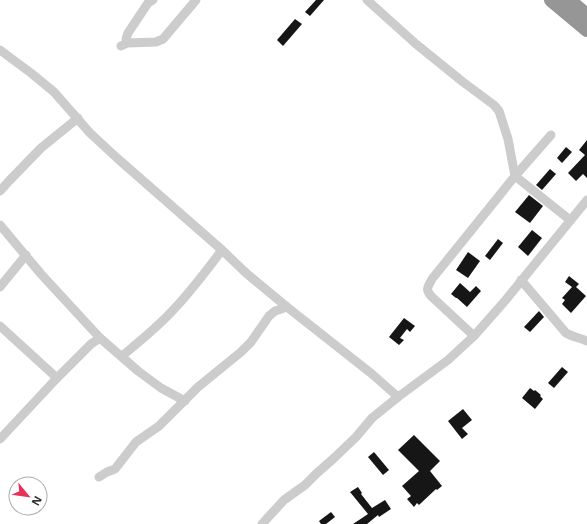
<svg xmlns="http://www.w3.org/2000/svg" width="587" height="524" font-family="'Open Sans',sans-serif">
  <rect width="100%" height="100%" fill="#fff"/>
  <g fill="#161616">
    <path d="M316,0H324L310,16L305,12Z"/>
    <path d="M295,19L302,24L283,46L277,40Z"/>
    <path d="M587,140V178L583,174L576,181L568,173L585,155L579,150Z"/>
    <path d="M566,147L572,152L562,163L557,158Z"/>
    <path d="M550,169L556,174L542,190L536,185Z"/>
    <path d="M529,195L543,206L530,223L515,212Z"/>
    <path d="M532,230L542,238L528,256L518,247Z"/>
    <path d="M498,239L503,243L490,260L485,256Z"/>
    <path d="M468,252L480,261L468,278L456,270Z"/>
    <path d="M569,276L579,284L576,287L586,296L571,313L562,304L565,300L562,298L572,287L565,282Z"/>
    <path d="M460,283L470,292L476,286L481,291L467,307L457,298H456L451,294Z"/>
    <path d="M539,311L544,317L530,332L524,327Z"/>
    <path d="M404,318L415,326L410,332L407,329L400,338L404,340L399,345L389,337Z"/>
    <path d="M562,367L568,372L554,388L548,383Z"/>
    <path d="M530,388L534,391L535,390L541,395L540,396L543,399L535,409L522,398Z"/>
    <path d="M463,409L472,420L462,428L468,434L462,439L448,421Z"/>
    <path d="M414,435L440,461L430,471L442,486L437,490L436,489L419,505L417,503L414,507L407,499L411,496L402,486L419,471L398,450Z"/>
    <path d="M374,452L389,470L383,475L368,457Z"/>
    <path d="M358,487L362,493L361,494L372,508L385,500L391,509L379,517L378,515L367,524H353L368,514L350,492Z"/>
    <path d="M331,512L335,517L326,524H321L319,521Z"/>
  </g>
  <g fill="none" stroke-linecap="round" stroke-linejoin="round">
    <g stroke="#ccc" stroke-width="9">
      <path d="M367,0L416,44L463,82L494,105L499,111L508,139L515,176L570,220"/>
      <path d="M127,43L126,39L128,33L148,3L153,0"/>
      <path d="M121,46L127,43L156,42L163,39L196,0"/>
      <path d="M0,50L31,73L54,92L90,133L117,158L222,250L246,273L287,307L372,374L398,397L448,360L474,336L504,302L587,200"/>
      <path d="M0,191L9,181L41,148L78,118"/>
      <path d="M0,225L41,274L100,338"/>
      <path d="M521,280L566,333C573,337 580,338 587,341"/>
      <path d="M0,287L26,255"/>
      <path d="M0,326L57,378"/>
      <path d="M474,336L431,296C425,289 428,287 432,279L515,176L551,135"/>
      <path d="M122,356C140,341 159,326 175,308C192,290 207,270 222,250"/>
      <path d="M0,439L57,378L91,344L100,338L138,371L161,388L185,401"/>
      <path d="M99,477L107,472L115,469L136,442L159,426L198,387L241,352L251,342L269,316L275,311L287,307"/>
      <path d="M262,524L284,500L305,485L317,473L333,459L356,437L372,418L398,397"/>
    </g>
    <g stroke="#969696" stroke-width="14">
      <path d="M551,0L587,30"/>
      <path d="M569,0L587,15"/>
    </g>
  </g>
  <g transform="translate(28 496) rotate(119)"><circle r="19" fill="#ffffff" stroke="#acacac"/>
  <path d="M0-3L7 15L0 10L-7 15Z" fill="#e73157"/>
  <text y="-6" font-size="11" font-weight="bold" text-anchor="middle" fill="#2f2f2f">N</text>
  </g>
</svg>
